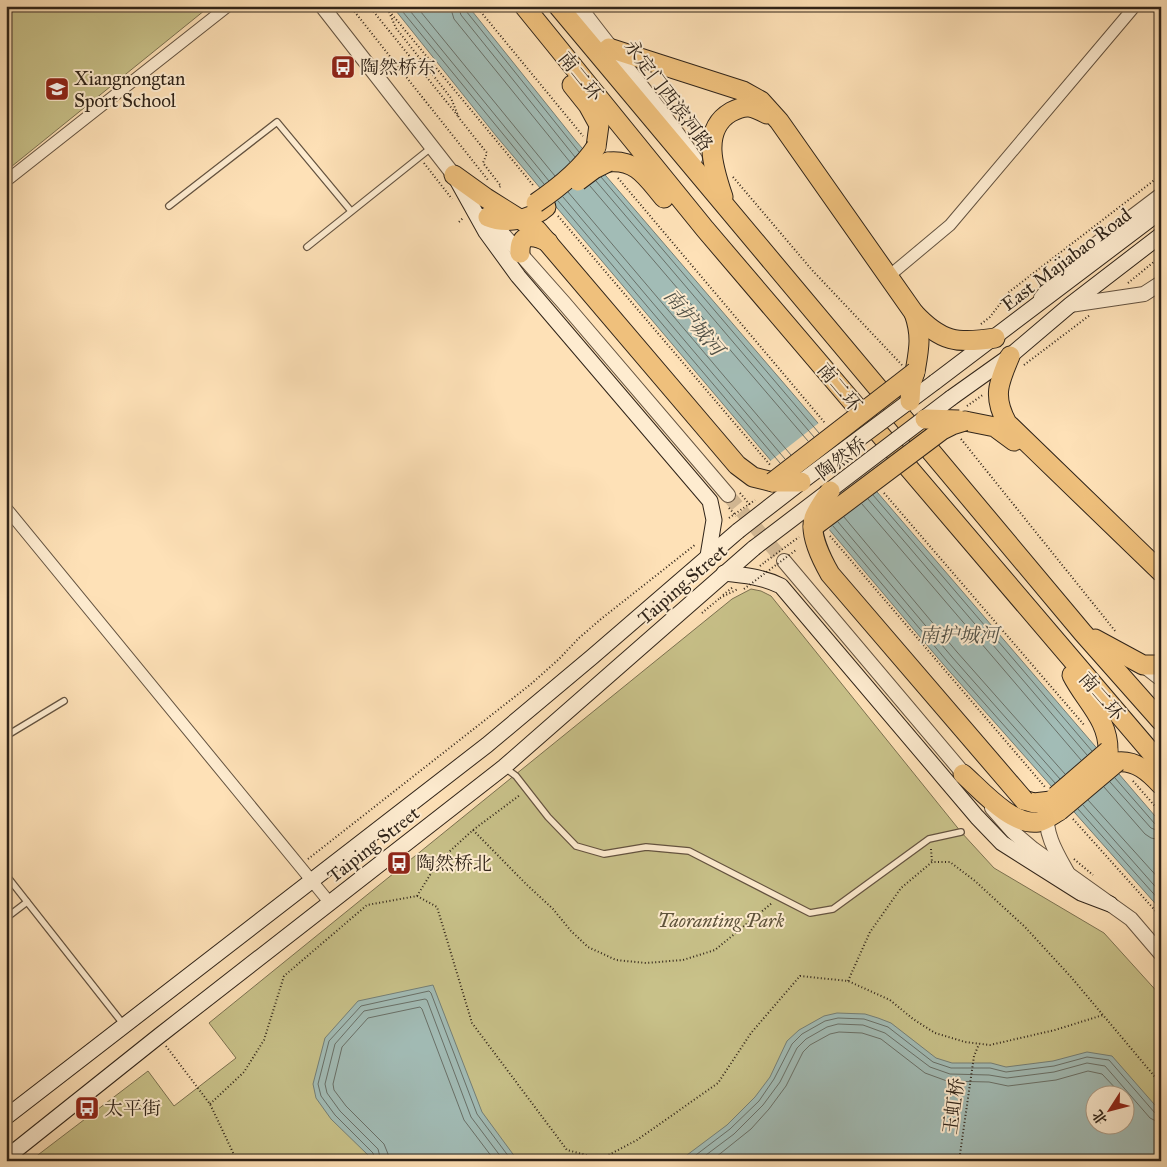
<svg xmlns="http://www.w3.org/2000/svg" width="1167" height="1167" font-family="'IM FELL Great Primer','Noto Serif SC',serif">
  <rect width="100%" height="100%" fill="#fee1b7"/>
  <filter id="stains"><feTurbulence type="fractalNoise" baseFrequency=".004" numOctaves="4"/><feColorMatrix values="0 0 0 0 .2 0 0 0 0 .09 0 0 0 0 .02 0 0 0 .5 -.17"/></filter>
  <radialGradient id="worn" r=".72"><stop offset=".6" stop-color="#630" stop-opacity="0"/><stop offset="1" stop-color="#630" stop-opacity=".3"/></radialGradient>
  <g fill="#c8c189" stroke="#7c7251" fill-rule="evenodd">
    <path d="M6,6H210L6,171Z"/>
    <path d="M751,589L761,591L771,596L961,832L994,868L1104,933L1161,996V1161H30L148,1071L174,1106L236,1058L209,1023L732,599ZM1094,1094H1124V1124H1094Z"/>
  </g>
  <g fill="#a2bcb6" stroke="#747f77" fill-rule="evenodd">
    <path d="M392,6H468L576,141L1161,823V910L943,664L497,137Z"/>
    <path d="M433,985L482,1112L518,1161H371L369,1156L331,1119L316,1098L313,1084L325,1038L358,1001Z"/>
    <path d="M837,1013L865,1014L878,1018L891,1023L936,1058L952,1063H991L1006,1067L1053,1061L1087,1052L1112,1056L1161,1112V1161H679L727,1125L755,1097L770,1077L787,1041L799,1030L824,1016ZM1094,1094H1124V1124H1094Z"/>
  </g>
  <path fill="#fee1b7" d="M820,422L877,489L833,523L828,532L769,462Z"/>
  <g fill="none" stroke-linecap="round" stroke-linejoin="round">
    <g stroke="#697068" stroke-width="1">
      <path d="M398,6L544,184"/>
      <path d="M406,6L549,181"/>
      <path d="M416,6L555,176"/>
      <path d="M450,6L454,19L570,162"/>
      <path d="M458,6L461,15L575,157"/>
      <path d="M464,6L466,11L579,152"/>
      <path d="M601,177L819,433"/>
      <path d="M596,181L814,437"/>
      <path d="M590,186L808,441"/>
      <path d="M568,192L791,455"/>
      <path d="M563,197L785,459"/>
      <path d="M558,201L780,463"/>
      <path d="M873,495L1092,751"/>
      <path d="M868,499L1087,755"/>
      <path d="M862,504L1081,760"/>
      <path d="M844,517L957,652L1065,774"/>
      <path d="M838,522L952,657L1060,779"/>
      <path d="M833,526L947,661L1055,783"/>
      <path d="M1115,778L1155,824L1161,826"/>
      <path d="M1110,782L1151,828L1161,832"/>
      <path d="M1104,787L1145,834L1151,838L1161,840"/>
      <path d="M1088,800L1161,881"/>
      <path d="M1083,805L1161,893"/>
      <path d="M1078,809L1161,902"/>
      <path d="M375,1161L373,1153L335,1115L321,1096L318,1084L329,1041L361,1006L429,991L431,993L477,1114L512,1161"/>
      <path d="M381,1161L378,1149L340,1111L327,1093L325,1084L335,1044L364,1011L425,999L427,1000L471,1117L504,1161"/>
      <path d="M389,1161L388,1154L384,1144L346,1106L334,1090L333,1084L342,1047L368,1018L420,1007L422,1009L464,1120L495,1161"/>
      <path d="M688,1161L730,1129L759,1101L774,1079L792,1044L802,1034L825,1021L838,1018L864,1019L888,1027L933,1062L951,1068H990L1006,1072L1054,1066L1087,1057L1109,1060L1155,1113L1161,1115"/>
      <path d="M698,1161L734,1134L763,1105L780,1082L797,1048L806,1039L827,1027L838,1024L863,1025L885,1033L930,1067L950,1074L989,1075L1007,1078L1054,1072L1087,1063L1105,1066L1150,1118L1156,1121H1161"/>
      <path d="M711,1161L751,1129L769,1109L786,1086L803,1052L810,1045L830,1034L839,1032L862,1033L881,1039L925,1073L947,1081L989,1082L1008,1086L1056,1080L1088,1071L1102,1074L1121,1094"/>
    </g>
    <path stroke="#d5bb97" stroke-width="14" stroke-dasharray="14 7" stroke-linecap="butt" d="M728,495L784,561"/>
    <defs>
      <g id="service">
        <path d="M169,206L277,122L351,211"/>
        <path d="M307,247L432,147"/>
        <path d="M6,736L64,701"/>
        <path d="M504,767L516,776L548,817L576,846L604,854L646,847L689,851L810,913L833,909L929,839L961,832"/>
        <path d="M6,875L124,1025"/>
        <path d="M6,918L27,902"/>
      </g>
      <g id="minor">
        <path d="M6,181L228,6"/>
        <path d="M889,276L950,225L1135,6"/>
        <path d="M6,508L330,903"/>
      </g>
      <g id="tertiary">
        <path d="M322,6L460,183"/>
        <path d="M579,6C617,58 660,105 695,159"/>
        <path d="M486,215L564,303L728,495"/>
        <path d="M1041,298L1066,267L1161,195"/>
        <path d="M1070,305L1144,294L1161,283"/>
        <path d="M784,561L969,780"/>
        <path d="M1143,665L1161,679"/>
        <path d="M992,808L1013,832L1033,849L1131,919L1161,954"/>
        <path d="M1047,811C1044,833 1057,854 1067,872"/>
      </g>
      <g id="secondary">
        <path d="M456,178L486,232L518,276L710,501L714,520L708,556"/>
        <path d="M935,382L1161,211"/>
        <path d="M951,398L1010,356L1070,305L1161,235"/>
        <path d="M724,573C744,575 763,577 781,586L977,817L1002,843L1081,893L1110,904"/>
        <path d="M6,1117L487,745L592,657L738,531"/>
        <path d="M6,1158L159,1036L504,767L754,548"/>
      </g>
      <g id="trunk">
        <path d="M524,6L705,229L1161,764"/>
        <path d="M558,6L1083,633L1161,721"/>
        <path d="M609,48L743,91L761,101L779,121L914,313C941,342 957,344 995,338"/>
        <path d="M572,85L588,105L599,125L596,147"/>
        <path d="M608,162C637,159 647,178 664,198"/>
        <path d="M454,175L486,198L537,230L737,465L753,477L773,482"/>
        <path d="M723,197C714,170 700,130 731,112C746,104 752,106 767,114"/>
        <path d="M488,217C505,224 532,220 546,207"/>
        <path d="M520,253C519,232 534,235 548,242"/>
        <path d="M914,313C922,336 919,349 915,372"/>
        <path d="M1010,356C999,382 992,396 1007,423L1161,572"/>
        <path d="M965,421L995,427L1014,441"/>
        <path d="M1095,639L1143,665H1161"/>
        <path d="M1072,675C1085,701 1109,720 1108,751"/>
        <path d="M1117,762C1136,760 1149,772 1161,785"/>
        <path d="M963,774C981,790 1012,826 1038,822C1046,820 1052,815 1059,811"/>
        <path d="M1024,800L1034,803L1051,801"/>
      </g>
    </defs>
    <use href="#service" stroke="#645340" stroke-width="8"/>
    <use href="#minor" stroke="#645340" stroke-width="13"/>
    <use href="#tertiary" stroke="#645340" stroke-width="16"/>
    <use href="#secondary" stroke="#302419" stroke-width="17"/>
    <use href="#trunk" stroke="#302419" stroke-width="21"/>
    <g stroke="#302419" stroke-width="2" stroke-dasharray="1 2.5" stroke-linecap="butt">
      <path d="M350,6L488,180"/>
      <path d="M369,6L458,116"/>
      <path d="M385,6L533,185"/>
      <path d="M476,6L583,136"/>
      <path d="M389,12L396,28L451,98L459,118L487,153L483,163L501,186L499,187"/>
      <path d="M666,96L699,134"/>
      <path d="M424,163L452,199"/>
      <path d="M733,177L812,270L902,365"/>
      <path d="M618,178L825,423"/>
      <path d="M558,216L771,466"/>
      <path d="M459,222L463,218"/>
      <path d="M1128,283L1161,256"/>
      <path d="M981,324L990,317L1009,292L1161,175"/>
      <path d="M1024,365L1090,315"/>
      <path d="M967,406L984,394"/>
      <path d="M961,439L1116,632"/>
      <path d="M740,493L750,505"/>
      <path d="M884,493L1085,726"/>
      <path d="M729,508L736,516"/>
      <path d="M830,536L1045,787"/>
      <path d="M760,566L765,562"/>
      <path d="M723,595L733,587"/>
      <path d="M720,598L738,589"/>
      <path d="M702,613L720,598"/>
      <path d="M1133,781L1161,813"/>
      <path d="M1073,819L1161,917"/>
      <path d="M473,830L526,884L553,909L571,931L588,947L616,960L646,963L683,960L715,950L772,903"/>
      <path d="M931,849L932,862"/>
      <path d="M308,859L531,684L559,659L579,638L601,619L696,544"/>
      <path d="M1074,859L1093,875"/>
      <path d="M417,896L437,907L472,1023L567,1150L601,1159L637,1140L718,1083L751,1033L800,976L848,981L890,1000L913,1019L935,1033L965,1042L990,1045L1055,1030L1103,1015"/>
      <path d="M848,981L870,932L901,888L932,862H950L975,881L1025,927L1071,977L1161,1084"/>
      <path d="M166,1046L210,1104L237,1161"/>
      <path d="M210,1104L244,1072L264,1040L284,976L367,905L417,896L438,862L473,830L520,795"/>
      <path d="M959,1161L974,1056L979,1044"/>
    </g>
    <use href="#service" stroke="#feecd0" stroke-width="5.5"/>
    <use href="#minor" stroke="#feecd0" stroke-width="11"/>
    <use href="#tertiary" stroke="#feecd0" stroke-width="14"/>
    <use href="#secondary" stroke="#feecd0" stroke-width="15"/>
    <use href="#trunk" stroke="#efc07c" stroke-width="19"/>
    <defs>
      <g id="secondary-bridge">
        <path d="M738,531L801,482L935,382"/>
        <path d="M754,548L951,398"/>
      </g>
      <g id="trunk-bridge">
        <path d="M578,181L594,169L608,162"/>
        <path d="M536,203C558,188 581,170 596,147"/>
        <path d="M910,401L911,384L915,372"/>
        <path d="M925,419L959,420"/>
        <path d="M773,482L915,372"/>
        <path d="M773,482H801"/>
        <path d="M830,491C825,499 817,509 814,518C809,534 822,560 830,574L1024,800"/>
        <path d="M813,527L942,430L952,425L965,421"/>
        <path d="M1056,796L1108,751"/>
        <path d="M1059,811L1117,762"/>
      </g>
    </defs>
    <use href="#secondary-bridge" stroke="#302419" stroke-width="17" stroke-linecap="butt"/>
    <use href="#trunk-bridge" stroke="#302419" stroke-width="21" stroke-linecap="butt"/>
    <g stroke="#302419" stroke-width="2" stroke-dasharray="1 2.5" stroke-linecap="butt">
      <path d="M729,518L755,500"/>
      <path d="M765,562L799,537"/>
      <path d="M744,589L796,550"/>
    </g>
    <use href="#secondary-bridge" stroke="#feecd0" stroke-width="15"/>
    <use href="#trunk-bridge" stroke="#efc07c" stroke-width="19"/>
  </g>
  <defs>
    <symbol id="bus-square" viewBox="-11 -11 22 22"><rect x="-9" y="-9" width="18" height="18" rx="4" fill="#8f2418" stroke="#feecd0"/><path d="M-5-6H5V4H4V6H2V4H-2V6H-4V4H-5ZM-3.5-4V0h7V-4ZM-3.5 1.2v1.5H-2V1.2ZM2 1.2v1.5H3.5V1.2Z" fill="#fff"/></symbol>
    <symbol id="university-square" viewBox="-11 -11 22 22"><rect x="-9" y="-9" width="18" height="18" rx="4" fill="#8f2418" stroke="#feecd0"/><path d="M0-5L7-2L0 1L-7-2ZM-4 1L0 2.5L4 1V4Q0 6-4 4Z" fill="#fff"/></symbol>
  </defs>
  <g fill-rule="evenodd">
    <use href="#bus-square" x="329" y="53" width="28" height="28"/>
    <use href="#university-square" x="43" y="75" width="28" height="28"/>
    <use href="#bus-square" x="385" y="849" width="28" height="28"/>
    <use href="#bus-square" x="73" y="1094" width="28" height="28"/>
  </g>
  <g text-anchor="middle" stroke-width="4" stroke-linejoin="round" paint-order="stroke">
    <g font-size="19" fill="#302419" stroke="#feecd0" text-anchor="start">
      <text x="360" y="74">陶然桥东</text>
      <text x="74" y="85">Xiangnongtan<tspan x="74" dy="22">Sport School</tspan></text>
      <text x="416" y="870">陶然桥北</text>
      <text x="104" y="1115">太平街</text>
    </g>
    <g font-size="19" fill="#302419" stroke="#feecd0">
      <text transform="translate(581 76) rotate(51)" y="7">南二环</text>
      <text transform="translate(669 95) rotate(53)" y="7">永定门西滨河路</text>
      <text transform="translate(1066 259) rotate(-37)" y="7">East Majiabao Road</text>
      <text transform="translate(840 387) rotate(50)" y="7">南二环</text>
      <text transform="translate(841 458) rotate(-37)" y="7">陶然桥</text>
      <text transform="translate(682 584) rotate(-41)" y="7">Taiping Street</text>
      <text transform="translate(1102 696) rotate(49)" y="7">南二环</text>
      <text transform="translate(373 844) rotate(-38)" y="7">Taiping Street</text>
      <text transform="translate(953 1106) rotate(-82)" y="7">玉虹桥</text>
    </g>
    <g font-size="19" font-style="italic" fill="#5e533b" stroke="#feecd0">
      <text x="721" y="927">Taoranting Park</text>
    </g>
    <g font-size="20" font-style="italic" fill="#525248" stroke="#feecd0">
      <text transform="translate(694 322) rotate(50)" y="7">南护城河</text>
      <text x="959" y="642">南护城河</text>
    </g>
  </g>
  <rect width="1167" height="1167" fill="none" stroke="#fee1b7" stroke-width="25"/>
  <rect x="8" y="8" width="1152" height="1152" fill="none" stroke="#302419" stroke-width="2.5"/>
  <rect x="12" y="12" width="1142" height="1142" fill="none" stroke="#302419"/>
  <g transform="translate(1110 1110) rotate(234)"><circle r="24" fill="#feecd0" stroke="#ac9c87"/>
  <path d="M0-4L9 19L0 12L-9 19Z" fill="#8f2418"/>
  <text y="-8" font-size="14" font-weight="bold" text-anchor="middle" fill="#302419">北</text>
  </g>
  <rect width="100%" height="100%" filter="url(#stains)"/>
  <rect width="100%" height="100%" fill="url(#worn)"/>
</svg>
